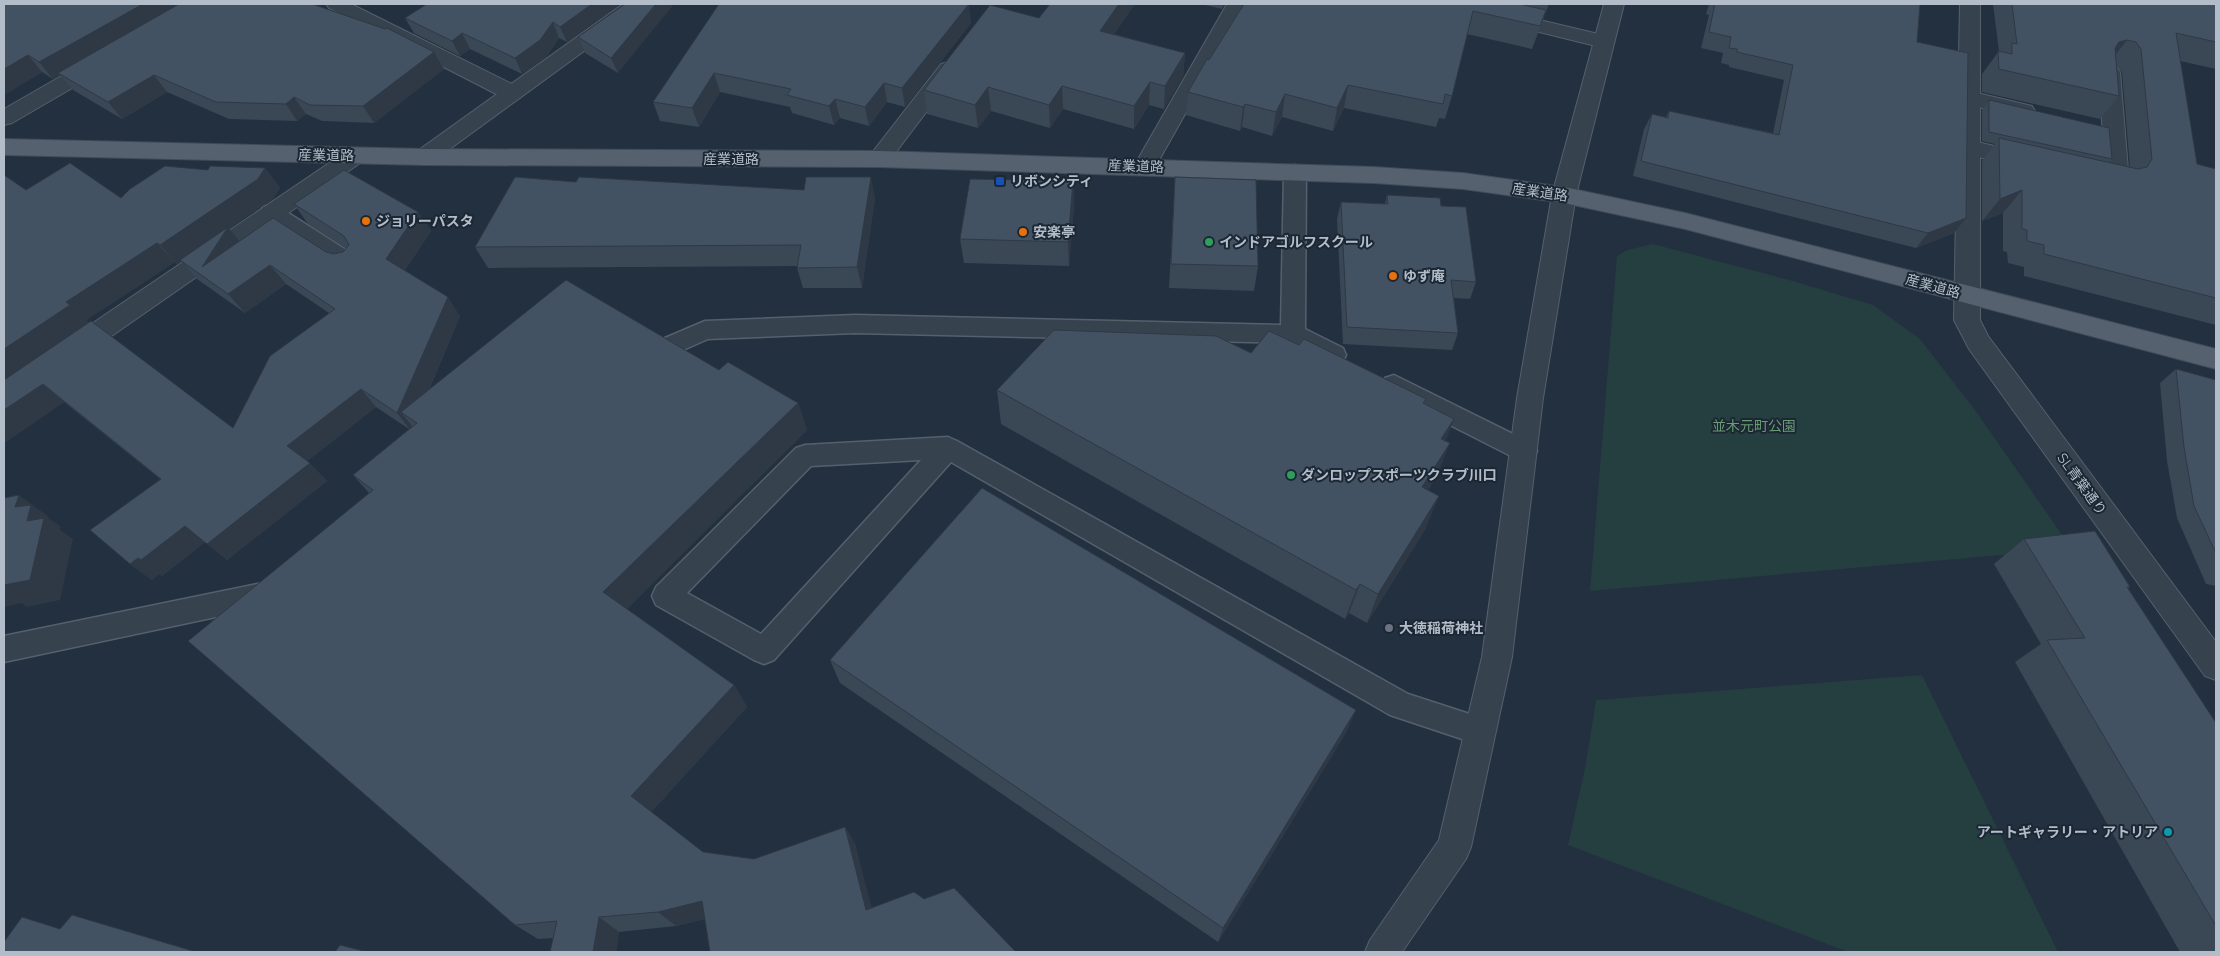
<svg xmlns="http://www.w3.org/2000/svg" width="2220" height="956" font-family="Raleway,'Noto Sans JP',sans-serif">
  <rect width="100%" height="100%" fill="#23303f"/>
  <g fill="#253e40">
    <path d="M1653,244L1793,281L1873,305L1920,339L1975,410L2072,549L1590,591L1617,256L1627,250Z"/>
    <path d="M1922,675L2058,952H1848L1568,845L1585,768L1596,700Z"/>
  </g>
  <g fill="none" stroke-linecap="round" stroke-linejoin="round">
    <defs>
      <g id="service">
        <path d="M1295,165L1303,167L1306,172L1305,329L1343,348L1346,355L1343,362L1334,364L1290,343L855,333L708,339L674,354L665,352L662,345L665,338L705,321L855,315L1281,325L1284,172L1287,167Z"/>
        <path d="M271,205L279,207L357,257L361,263L357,269L349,271L341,269L263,219L260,213L263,207Z"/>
        <path d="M1394,375L1533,444L1537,451L1533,458L1524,462L1515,458L1385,392L1382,385L1385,378Z"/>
        <path d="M948,437L957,441L1408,694L1491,721L1495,731L1491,741L1480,745L1390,715L951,462L774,660L764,664L754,660L656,605L652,596L656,587L796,448L805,445ZM921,460L761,634L687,593L811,466Z"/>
        <path d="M272,581L282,584L286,593L282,602L272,605L4,662V636Z"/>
      </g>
      <g id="minor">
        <path d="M623,4H646L643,8L432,162L424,165L416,162L413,157L416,152Z"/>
        <path d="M1227,4H1247L1153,171L1145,174L1137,171L1134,166Z"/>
        <path d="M1439,4H1473L1611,37L1614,42L1611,47L1604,48L1442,8Z"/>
        <path d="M948,62L955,64L959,69L955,74L887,164L879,167L871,164L868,159L871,154L941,64Z"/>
        <path d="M2109,65L2117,67L2120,72L2129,182L2126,188L2118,190L2092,184L2089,178L2092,172L2100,170L2106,171L2098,72L2101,67Z"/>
        <path d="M1969,91L2032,106L2035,111L2032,116L2024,118L1961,103L1958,98L1961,93Z"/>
        <path d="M1969,140L2032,155L2035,160L2032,165L2024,168L1961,153L1958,148L1961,143Z"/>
        <path d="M355,148L363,151L366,156L363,161L80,358L71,361L62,358L58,351L62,344L347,151Z"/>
      </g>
      <g id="tertiary">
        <path d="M326,4H351L520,88L523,93L520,98L512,100L504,98L329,8Z"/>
        <path d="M1604,4H1624L1576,195L1543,398L1512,657L1471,847L1466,859L1402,952H1365L1370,940L1439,840L1482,657L1517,398L1552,195Z"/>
        <path d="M1960,4H1980V320L1988,336L2216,642V680L2205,676L1969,349L1954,320Z"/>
        <path d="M98,57L105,59L109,64L105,69L12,123L4,125V109L91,59Z"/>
      </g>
      <path id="primary" d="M4,139L424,149L879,151L1374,167L1463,173L1564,187L1685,213L2216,349V369L1685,229L1564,203L1463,189L1374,183L879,167L424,165L4,155Z"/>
    </defs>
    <use href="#service" stroke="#55606d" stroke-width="3"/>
    <use href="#minor" stroke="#55606d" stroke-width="2"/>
    <use href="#tertiary" stroke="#55606d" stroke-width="2"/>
    <use href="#primary" stroke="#404b58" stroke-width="2"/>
    <use href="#service" fill="#37424f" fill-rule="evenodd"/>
    <use href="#minor" fill="#37424f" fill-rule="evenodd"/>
    <use href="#tertiary" fill="#37424f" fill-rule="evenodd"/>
    <use href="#primary" fill="#55616f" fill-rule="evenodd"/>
  </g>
  <g fill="#3a4755" fill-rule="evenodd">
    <path d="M4,4L444,69L374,123L322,121L306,114L297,121L229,119L167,92L122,119L73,90L60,75L53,79L42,72L4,95Z"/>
    <path d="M620,4L567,42L559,38L547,56L522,74L470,49L460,56L414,33L405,18Z"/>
    <path d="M625,4L618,73L585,53L578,37Z"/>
    <path d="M719,4L971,23L905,107L887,102L869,126L840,118L834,125L792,113L790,107L720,92L699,127L660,121L653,102Z"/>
    <path d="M1050,4H1135L1114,34L1185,53L1183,76L1164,109L1149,105L1134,129L1063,109L1050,128L991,111L978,128L927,114L924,90L1039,18Z"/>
    <path d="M1201,4H1226L1222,9Z"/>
    <path d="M1244,4H1549L1532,49L1467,34L1452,96L1445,119L1439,118L1436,127L1344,108L1333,131L1282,117L1272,136L1242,127L1240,131L1186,115L1188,92Z"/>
    <path d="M1709,4H1920L1917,42L1954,233L1916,248L1633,176L1644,129L1652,114L1666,117L1669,111L1773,133L1784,80L1729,67V65L1721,63L1723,53L1701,48L1709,15L1706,14Z"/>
    <path d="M1993,4H2216V69L2180,61L2197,164L2216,169V325L2024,276V267L2008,263L2007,252L2003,251V213L1982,221V161L1995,144L1982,141V110L1989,100L2112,159L2109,163L2130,167L2122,72L2117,65L2119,96L2100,119L1982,92V74L1999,51Z"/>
    <path d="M265,168L280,188L273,199L229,229L240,242L326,252L334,254L343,252L346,248L308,224L294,204L418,212L431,231L405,270L460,316L429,390L719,370L798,403L807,430L627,609L734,685L747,707L651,812L703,852L754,859L845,827L855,844L871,908L924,899L1016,952L705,919L676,926L619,932L616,952H550L553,938L538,939L515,925L369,493L353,475L409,429L376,407L307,461L327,481L227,560L205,542L162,576L159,574L152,580L130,564L160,479L64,402L4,443L26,190L121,198L208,170ZM182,261L197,279L245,313L286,284L329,313L233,428L86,320L175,262L177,264Z"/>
    <path d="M1175,177L1258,266L1254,291L1169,288Z"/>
    <path d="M1073,181L1074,206L1069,266L964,263L960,239Z"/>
    <path d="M576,182L875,198L862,288H803L797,268V266L488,268L475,247Z"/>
    <path d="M1387,195L1441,206L1476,282L1470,299L1454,298L1458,333L1452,350L1343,344L1337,219L1341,202L1385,204Z"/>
    <path d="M1299,345L1426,399L1424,404L1454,419L1445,441L1437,476L1428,490L1426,528L1367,623L1349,613L1345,619L1001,424L997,390L1251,353Z"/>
    <path d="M2176,369L2216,380V586L2206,584L2177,518L2167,461L2160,383Z"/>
    <path d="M2024,539L2130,587L2128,588L2216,723V952H2180L2015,662L2041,644L1994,564Z"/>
    <path d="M830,660L1347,731L1218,942L840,683Z"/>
  </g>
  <g fill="#2f3945">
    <path d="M143,4H186L58,73L60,75L53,79L39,62Z"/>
    <path d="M592,4H620L567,42L560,27Z"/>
    <path d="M656,4H674L618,73L611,58Z"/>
    <path d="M969,4L971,23L905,107L902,88Z"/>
    <path d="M1119,4H1135L1100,54V31Z"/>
    <path d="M1223,4H1226L1222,9Z"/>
    <path d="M553,22L559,38L547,56L522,74L515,58Z"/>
    <path d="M462,33L470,49L460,56L452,41Z"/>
    <path d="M2127,40L2109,63L2101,65L2119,42Z"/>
    <path d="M434,52L444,69L374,123L363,106Z"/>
    <path d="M1185,53L1183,76L1164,109L1165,86Z"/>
    <path d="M28,55L42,72L4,95V69Z"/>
    <path d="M714,73L720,92L699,127L692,108Z"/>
    <path d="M154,75L167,92L122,119L108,102Z"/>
    <path d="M1150,82L1149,105L1134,129V106Z"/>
    <path d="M884,83L887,102L869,126L865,107Z"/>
    <path d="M1348,85L1344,108L1333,131L1337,108Z"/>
    <path d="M1062,86L1063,109L1050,128L1049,105Z"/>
    <path d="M988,87L991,111L978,128L975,105Z"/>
    <path d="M1285,94L1282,117L1272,136L1276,112Z"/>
    <path d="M294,97L306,114L297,121L286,104Z"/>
    <path d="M835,99L840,118L834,125L829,106Z"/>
    <path d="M1245,104L1242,127L1240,131L1243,107Z"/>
    <path d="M265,168L280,188L273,199L229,229L244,246L202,267L225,232L177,264L160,245Z"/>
    <path d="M871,177L875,198L862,288L857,267Z"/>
    <path d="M1073,181L1074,206L1069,266L1068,242Z"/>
    <path d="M2022,190L2003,213L1982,221L2000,199Z"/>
    <path d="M418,212L431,231L400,278L386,259Z"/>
    <path d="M1966,218L1954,233L1916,248L1928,233Z"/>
    <path d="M157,243L175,262L86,320L90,323L4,382V349L66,302Z"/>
    <path d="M270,265L286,284L245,313L228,294Z"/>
    <path d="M448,297L460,316L415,422L401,412L413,427L411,431L397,413Z"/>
    <path d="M43,384L64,402L4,443V410Z"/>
    <path d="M361,389L376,407L304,463L287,446Z"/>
    <path d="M798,403L807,430L620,616L603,592Z"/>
    <path d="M1454,419L1441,453V439Z"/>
    <path d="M1450,443L1437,476L1409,519L1422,487Z"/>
    <path d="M310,463L327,481L227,560L207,544Z"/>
    <path d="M19,495L49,517L48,518L60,526V530L73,539L60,600L27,607L22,603L4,607V585L27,521L15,507Z"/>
    <path d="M1439,496L1426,528L1367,623L1378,594Z"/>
    <path d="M185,526L205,542L162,576L159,574L152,580L130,564Z"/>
    <path d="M1360,584L1349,613L1345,619L1356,590Z"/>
    <path d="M734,685L747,707L649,814L631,796Z"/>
    <path d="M1356,710L1347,731L1218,942L1223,928Z"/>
    <path d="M845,827L855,844L876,924L866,910Z"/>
    <path d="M702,901L718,916L676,926L658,912Z"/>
    <path d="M599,917L619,932L616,952H593Z"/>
  </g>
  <g fill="#435263" stroke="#2f3945">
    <path d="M4,4H143L39,62L28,55L4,69Z"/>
    <path d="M179,4H312L385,29L387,28L434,52L363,106L310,105L294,97L286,104L216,102L154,75L108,102L58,73Z"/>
    <path d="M427,4H592L560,27L553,22L540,40L515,58L462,33L452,41L405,18Z"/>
    <path d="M625,4H656L611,58L578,37Z"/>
    <path d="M719,4H969L902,88L884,83L865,107L835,99L829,106L787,95L791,89L714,73L692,108L653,102Z"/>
    <path d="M1050,4H1119L1100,31L1185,53L1165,86L1150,82L1134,106L1062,86L1049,105L988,87L975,105L924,90L990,5L1039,18Z"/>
    <path d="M1244,4H1519L1546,10L1540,26L1473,11L1452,96L1445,94L1443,104L1348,85L1337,108L1285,94L1276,112L1245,104L1243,107L1188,92L1207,59L1209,60Z"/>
    <path d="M1715,4H1920L1917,42L1968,53L1966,218L1928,233L1641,161L1652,114L1668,118L1669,111L1779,135L1793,65L1737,52V49L1729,48L1731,37L1709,32Z"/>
    <path d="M2012,4H2216V42L2176,33L2197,164L2216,169V298L2044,254V245L2027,241V230L2022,229V190L2000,199L1999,138L2138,169L2147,167L2152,159L2141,49L2136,42L2127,40L2119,42L2115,48L2119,96L1999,69L1998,51L2012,54V43L2017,44Z"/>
    <path d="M1989,100L2109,128L2112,159L1989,132Z"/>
    <path d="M70,163L121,198L130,189L165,166L208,170L210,166L265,168L258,179L160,245L157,243L66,302L70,305L4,349V175L26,190Z"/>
    <path d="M344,170L418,212L386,259L448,297L397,413L361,389L287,446L310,463L207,544L185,526L141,560L138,558L130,564L90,530L161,479L43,384L4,410V380L91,321L233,428L270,356L335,309L270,265L228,294L180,260L228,227L202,267L273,218L326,252L334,254L343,252L349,245L344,236L294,204Z"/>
    <path d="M515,177L576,182L579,177L804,190L806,177H871L857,267L797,268L801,245L475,247Z"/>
    <path d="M1175,177L1256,180L1258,266L1171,264Z"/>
    <path d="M970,179L1073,181L1068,242L960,239Z"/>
    <path d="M1387,195L1440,198L1441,206L1466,207L1476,282L1451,280L1458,333L1347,327L1341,202L1388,204Z"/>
    <path d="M566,280L719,370L728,362L798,403L603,592L734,685L631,796L703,852L754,859L845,827L866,910L914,892L924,899L954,888L1016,952H710L702,901L658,912L599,917L593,952H550L557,921L515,925L188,641L373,490L353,475L417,423L401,412Z"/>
    <path d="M1054,330L1216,336L1251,353L1269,331L1299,345L1304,339L1426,399L1423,403L1454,419L1441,439L1450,443L1422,487L1439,496L1378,594L1360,584L1356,590L997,390Z"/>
    <path d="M2176,369L2216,380V553L2194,506L2184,447Z"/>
    <path d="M982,488L1356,710L1223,928L830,660Z"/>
    <path d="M19,495L15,507L31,505L27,521L44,518L30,580L4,585V498Z"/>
    <path d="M2095,531L2130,587H2127L2216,723V926L2047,640L2085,638L2024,539Z"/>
    <path d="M72,915L193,951L192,952H4V942L22,917L60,929Z"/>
    <path d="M340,945L367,952H335Z"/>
  </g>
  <rect fill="#1a4fb4" stroke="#1c2734" stroke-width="2" x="995" y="176" width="10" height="10" rx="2.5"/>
  <g fill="#e8710a" stroke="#1c2734" stroke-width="2">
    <circle cx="366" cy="221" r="5"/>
    <circle cx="1023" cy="232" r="5"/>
    <circle cx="1393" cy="276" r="5"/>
  </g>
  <g fill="#2e9e5b" stroke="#1c2734" stroke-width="2">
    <circle cx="1209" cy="242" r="5"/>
    <circle cx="1291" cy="475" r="5"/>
  </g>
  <circle fill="#6b7280" stroke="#1c2734" stroke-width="2" cx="1389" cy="628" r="5"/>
  <circle fill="#0f9aa8" stroke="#1c2734" stroke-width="2" cx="2168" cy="832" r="5"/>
  <g text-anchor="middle" stroke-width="4" stroke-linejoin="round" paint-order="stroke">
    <g font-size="14" fill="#b3bdca" stroke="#1c2734">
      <text transform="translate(326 155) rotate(1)" y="5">産業道路</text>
      <text x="731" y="164">産業道路</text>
      <text transform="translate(1136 166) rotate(2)" y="5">産業道路</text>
      <text transform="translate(1540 192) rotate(8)" y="5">産業道路</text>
      <text transform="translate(1933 286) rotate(15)" y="5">産業道路</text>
      <text transform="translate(2082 484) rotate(54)" y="5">SL青葉通り</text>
    </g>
    <g font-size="14" font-weight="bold" fill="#b3bdca" stroke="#1c2734" text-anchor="start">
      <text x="1010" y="186">リボンシティ</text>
      <text x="376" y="226">ジョリーパスタ</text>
      <text x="1033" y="237">安楽亭</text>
      <text x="1219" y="247">インドアゴルフスクール</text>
      <text x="1403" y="281">ゆず庵</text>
      <text x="1301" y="480">ダンロップスポーツクラブ川口</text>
      <text x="1399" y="633">大徳稲荷神社</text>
      <text x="2158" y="837" text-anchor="end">アートギャラリー・アトリア</text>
    </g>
    <g font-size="14" fill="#699c73" stroke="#1c2734">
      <text x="1754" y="431">並木元町公園</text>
    </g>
  </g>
  <rect width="2220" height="956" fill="none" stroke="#b3bdca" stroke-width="10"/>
</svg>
